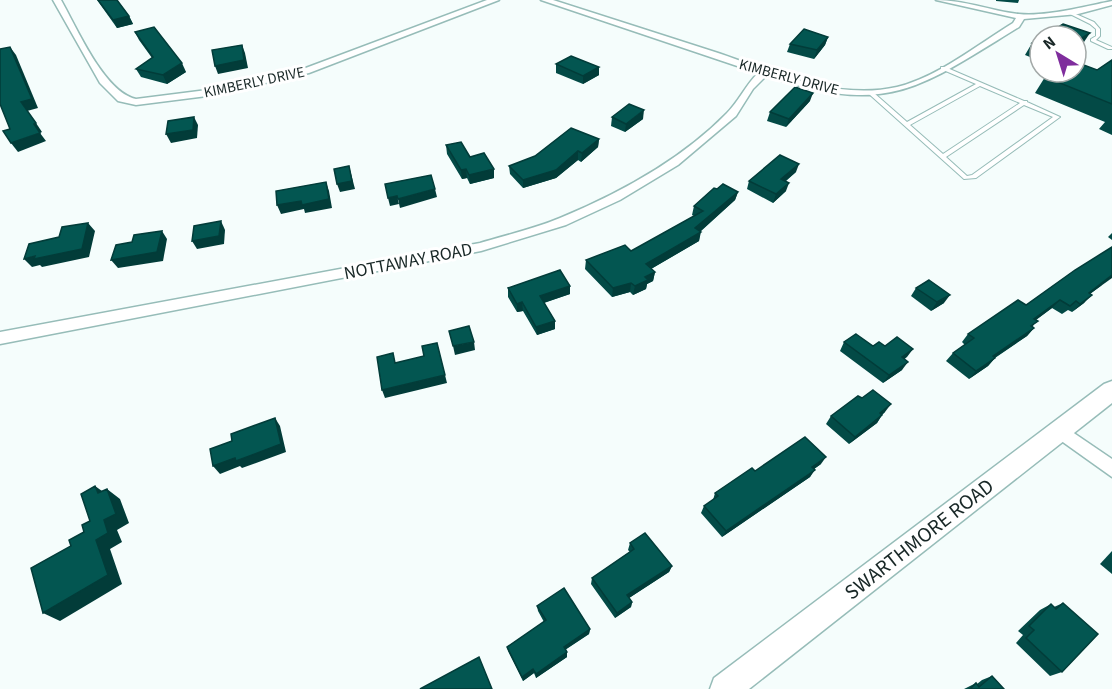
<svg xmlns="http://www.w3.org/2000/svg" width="1112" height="689" font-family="'Source Sans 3',sans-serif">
  <rect width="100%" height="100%" fill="#f5fdfc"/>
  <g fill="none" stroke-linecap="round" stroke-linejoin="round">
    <defs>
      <g id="lane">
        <path d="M1069,11L1094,22L1100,29V36L1096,40L1112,47V49H1108L1091,41V39L1096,36V29L1090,24L1068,13L1067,12Z"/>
        <path d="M941,67H945L1024,101H1027V102L1060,117L976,178L964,179L869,94L874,93L907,122L976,84L941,69ZM980,86L1020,103L943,154L910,125ZM1024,105L1053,117L972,175L967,176L946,157Z"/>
      </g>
      <g id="street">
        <path d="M53,0H61C77,28 104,92 136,99L207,90L303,69L487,0H499L309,73L207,96L136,105L118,101L100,83Z"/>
        <path d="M541,0H553C607,17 661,35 715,52C772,71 835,101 897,87C938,77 977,45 1013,23L1016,18L936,0C965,0 991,11 1019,14C1045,17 1087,6 1112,1V5L1078,14L1024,19L1019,27C916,90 889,116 766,76L753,89L736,116L678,165L620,200L566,225L481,251L0,344V332L480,243C506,235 534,229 560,218C620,193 681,160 727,113C739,101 745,86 758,73Z"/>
        <path d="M1059,423L1112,459V477L1053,435L1051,430L1053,425Z"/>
      </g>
      <path id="secondary" d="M1112,381V403L749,689H710L714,678L1104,384Z"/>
    </defs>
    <use href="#lane" stroke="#96bcb8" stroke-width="2"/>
    <use href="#street" stroke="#96bcb8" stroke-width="3"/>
    <use href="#secondary" stroke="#96bcb8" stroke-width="3"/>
    <use href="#lane" fill="#fff" fill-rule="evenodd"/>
    <use href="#street" fill="#fff" fill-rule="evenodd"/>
    <use href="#secondary" fill="#fff" fill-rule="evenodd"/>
  </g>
  <g fill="#034a46">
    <path d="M97,0H117L129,16L133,24L117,28Z"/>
    <path d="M996,0H1019L1018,3L996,1Z"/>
    <path d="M135,32L186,72L167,84L141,77L136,69L152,58L139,40Z"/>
    <path d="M828,37L825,45L814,59L787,52L790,44Z"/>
    <path d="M1040,38V61L1025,55L1032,43Z"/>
    <path d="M1112,60V135L1099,129L1105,122L1035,93L1045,77L1097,70Z"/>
    <path d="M556,64L599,67V75L583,84L556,73Z"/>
    <path d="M810,101L786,127L767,121L770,112Z"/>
    <path d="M612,117L643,119L625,132L611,126Z"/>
    <path d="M599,139L598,147L581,162L578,160L556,178L523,188L510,174L509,166Z"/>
    <path d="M446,145L470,157L494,178L470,184L467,178L462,179L447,154Z"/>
    <path d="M796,172L786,181V191L773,203L747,189L749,181Z"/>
    <path d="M717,189L738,192L735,200L700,232L699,241L651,269L655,272L653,281L647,284L646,289L633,295L630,292L612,297L585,269L586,260L631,251L694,216L692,215L694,206Z"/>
    <path d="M1112,233V240L1108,237Z"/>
    <path d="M1102,285L1090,294L1084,303L1072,312L1068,310L1062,314L1052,308L1036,320L1033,326L1034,328L1027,336L995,358L988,366L969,379L946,361L953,353L965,345L962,342L968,334L1026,305Z"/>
    <path d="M508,288L570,294L544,303L555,321V329L537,335L523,311L517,312L508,297Z"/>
    <path d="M916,288L944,303L931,311L911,296Z"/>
    <path d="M844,342L873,346H885L913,349L904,359L902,370L883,383L840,351Z"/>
    <path d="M862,398L885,412L882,415L877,423L849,444L826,424L831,416Z"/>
    <path d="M821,464L814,469L810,477L722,537L701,513L704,506L713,500L715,493L755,471Z"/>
    <path d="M630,543L672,566L669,572L629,598L632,602L631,607L615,618L591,584L592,578L630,552L628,550Z"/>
    <path d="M1112,551V574L1100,564Z"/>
    <path d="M1063,603L1062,672L1050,676L1016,643L1023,635L1018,631L1040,610L1051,604L1054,607Z"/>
    <path d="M537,606L590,629L589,634L565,650L567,652V657L536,678L534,673L523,681L508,651L507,647L544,622L538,611Z"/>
    <path d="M992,676L1004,689H964L976,683L977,684L982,680Z"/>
  </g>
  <g fill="#023c39">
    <path d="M129,16L133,24L117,28L113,20Z"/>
    <path d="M1090,33L1082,45L1076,49V42Z"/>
    <path d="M828,37L825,45L814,59L817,50Z"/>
    <path d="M242,45L245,53L248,68L218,74L215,66Z"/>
    <path d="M10,47L16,55L38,108L27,111L21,102Z"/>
    <path d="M182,63L186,72L167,84L163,75Z"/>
    <path d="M599,67V75L583,84V76Z"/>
    <path d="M813,93L810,101L786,127L789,119Z"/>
    <path d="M644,110L643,119L625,132L626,124Z"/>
    <path d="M194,117L198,125L197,138L171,143L166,134Z"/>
    <path d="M36,123L42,132L40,133L34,124Z"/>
    <path d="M40,133L46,141L18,152L11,143Z"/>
    <path d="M599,139L598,147L581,162L582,153Z"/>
    <path d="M578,151V160L556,178L523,188V180Z"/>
    <path d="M799,164L796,172L778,187L781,179Z"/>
    <path d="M349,166L355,189L340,192L337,184Z"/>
    <path d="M466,169L467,178L462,179L461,170Z"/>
    <path d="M494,169V178L470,184L469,175Z"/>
    <path d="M326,182L329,191L332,208L305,213L304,209L281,214L277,205Z"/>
    <path d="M789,183L786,191L773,203L776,194Z"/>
    <path d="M435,189L437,197L400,208L398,199Z"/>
    <path d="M738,192L735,200L695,236L701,232L699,241L644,273L646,264L695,228Z"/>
    <path d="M397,196L399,204L390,206L388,198Z"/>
    <path d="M221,221L225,230L224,244L197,249L192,241Z"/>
    <path d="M88,223L95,231L89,257L42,267L40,265L32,267L24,259L35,256Z"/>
    <path d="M162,231L167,239L163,261L118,268L111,260Z"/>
    <path d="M655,272L653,281L647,284L646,289L633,295L635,286L645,277Z"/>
    <path d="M1112,275V278L1080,301L1089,293Z"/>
    <path d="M631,283L630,292L612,297L613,288Z"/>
    <path d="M570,286V294L540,304V296Z"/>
    <path d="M950,295L944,303L931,311L937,302Z"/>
    <path d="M1092,295L1084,303L1072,312L1080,304Z"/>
    <path d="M1060,300L1052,308L1026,327L1034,319Z"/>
    <path d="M522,302L523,311L517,312V304Z"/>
    <path d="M555,321V329L537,335L536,327Z"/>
    <path d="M1034,328L1027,336L985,364L993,356Z"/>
    <path d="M474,342L475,350L455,355L453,346Z"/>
    <path d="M913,349L907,357L896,366L902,357Z"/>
    <path d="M995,358L988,366L969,379L976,371Z"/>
    <path d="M908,362L902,370L883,383L889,375Z"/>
    <path d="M445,375L447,383L385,398L382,390Z"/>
    <path d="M891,404L885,412L874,421L880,413Z"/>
    <path d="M882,415L877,423L849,444L855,437Z"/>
    <path d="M275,418L280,426L286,452L242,468L240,466L220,474L213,466Z"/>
    <path d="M826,457L821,464L807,474L812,467Z"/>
    <path d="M815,470L810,477L722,537L726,531Z"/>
    <path d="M95,486L109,496L98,493Z"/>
    <path d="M107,489L120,499L129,523L117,530L122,542L110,549L122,584L60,621L43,613L96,540L104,520Z"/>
    <path d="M672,566L669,572L626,600L627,595Z"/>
    <path d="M632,602L631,607L615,618L617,613Z"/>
    <path d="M590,629L589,634L563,651L564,647Z"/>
    <path d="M567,652V657L536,678V674Z"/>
    <path d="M533,669L534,673L523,681L522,677Z"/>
  </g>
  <g fill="#035651" stroke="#023c39" stroke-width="1.5">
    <path d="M98,0H117L129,16L113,20Z"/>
    <path d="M1063,24L1090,33L1076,42V36H1044Z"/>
    <path d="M154,27L182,63L163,75L136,69L153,57L135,32Z"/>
    <path d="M804,29L828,37L817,50L790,44Z"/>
    <path d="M1040,38V46L1032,43Z"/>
    <path d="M242,45L244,60L215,66L212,50Z"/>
    <path d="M10,47L32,99L21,102L36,123L34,124L40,133L11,143L3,131L10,129L0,104V49Z"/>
    <path d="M571,56L599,67L583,76L556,64Z"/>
    <path d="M1112,60V104L1045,77L1054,72H1076V62L1097,70Z"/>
    <path d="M795,87L813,93L789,119L770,112Z"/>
    <path d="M629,104L644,110L626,124L612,117Z"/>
    <path d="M194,117L193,130L166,134L168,121Z"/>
    <path d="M571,128L599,139L582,153L578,151L556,170L523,180L509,166L535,156Z"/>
    <path d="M461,142L470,157L484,153L494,169L469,175L466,169L461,170L446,145Z"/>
    <path d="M780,155L799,164L781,179L789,183L776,194L749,181Z"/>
    <path d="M349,166L352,181L337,184L334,169Z"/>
    <path d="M431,175L435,189L398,199L397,196L388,198L385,184Z"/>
    <path d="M326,182L329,199L302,205L301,201L277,205L276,191Z"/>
    <path d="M723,184L738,192L695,228L701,232L646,264L655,272L645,277L648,280L635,286L631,283L613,288L586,260L625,245L631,251L703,211L694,206L714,188L717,189Z"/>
    <path d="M221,221L219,236L192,241L194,226Z"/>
    <path d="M88,223L82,249L34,259L35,256L24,259L29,244L59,237L62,227Z"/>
    <path d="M162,231L157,252L111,260L116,245L132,242L134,235Z"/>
    <path d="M1112,247V275L1089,293L1092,295L1080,304L1076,301L1070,306L1060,300L1034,319L1038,321L1031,326L1034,328L993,356L995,358L976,371L953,353L974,338L968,334L1018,300L1026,305L1075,270Z"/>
    <path d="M560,270L570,286L540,296L555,321L536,327L522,302L517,304L508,288Z"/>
    <path d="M929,280L950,295L937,302L916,288Z"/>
    <path d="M469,326L474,342L453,346L449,331Z"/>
    <path d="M856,334L873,346L879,342L885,346L897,337L913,349L902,357L908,362L889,375L844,342Z"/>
    <path d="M437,343L445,375L382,390L377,357L393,353L395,363L424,356L422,346Z"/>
    <path d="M873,390L891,404L880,413L882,415L855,437L831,416L858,396L862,398Z"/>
    <path d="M275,418L281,444L236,461L235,458L213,466L210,449L232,441L231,434Z"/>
    <path d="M805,437L826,457L812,467L815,470L726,531L704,506L718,496L715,493L752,468L755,471Z"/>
    <path d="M95,486L98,493L107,489L116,514L104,520L108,533L96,540L108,575L43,613L31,568L71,546L69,540L84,532L82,525L90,521L81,494Z"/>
    <path d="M645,533L672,566L627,595L632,602L617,613L592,578L634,549L630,543Z"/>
    <path d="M564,588L590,629L564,647L567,652L536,674L533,669L522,677L507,647L546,620L537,606Z"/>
    <path d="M1063,603L1098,634L1062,672L1026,638L1034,630L1029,626L1051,604L1056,609Z"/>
    <path d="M479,657L492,689H420Z"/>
    <path d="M992,676L1004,689H970L976,683L979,687Z"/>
  </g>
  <g text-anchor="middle" stroke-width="6" stroke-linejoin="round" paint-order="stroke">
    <g font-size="15" fill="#182726" stroke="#fff">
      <text transform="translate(789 77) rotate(15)" y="5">KIMBERLY DRIVE</text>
      <text transform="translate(254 82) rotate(-12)" y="5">KIMBERLY DRIVE</text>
    </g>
    <g font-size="18" fill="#182726" stroke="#fff">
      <text transform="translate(408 261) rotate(-11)" y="6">NOTTAWAY ROAD</text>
    </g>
    <g font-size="21" fill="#182726" stroke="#fff">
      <text transform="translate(919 539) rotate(-38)" y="7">SWARTHMORE ROAD</text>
    </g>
  </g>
  <g transform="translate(1058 54) rotate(322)"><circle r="28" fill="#ffffff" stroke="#a3a9a8" stroke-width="1.5"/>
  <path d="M0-4.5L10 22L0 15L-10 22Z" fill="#7f2d9d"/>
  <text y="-9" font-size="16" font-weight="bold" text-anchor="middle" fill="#182726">N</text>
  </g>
</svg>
